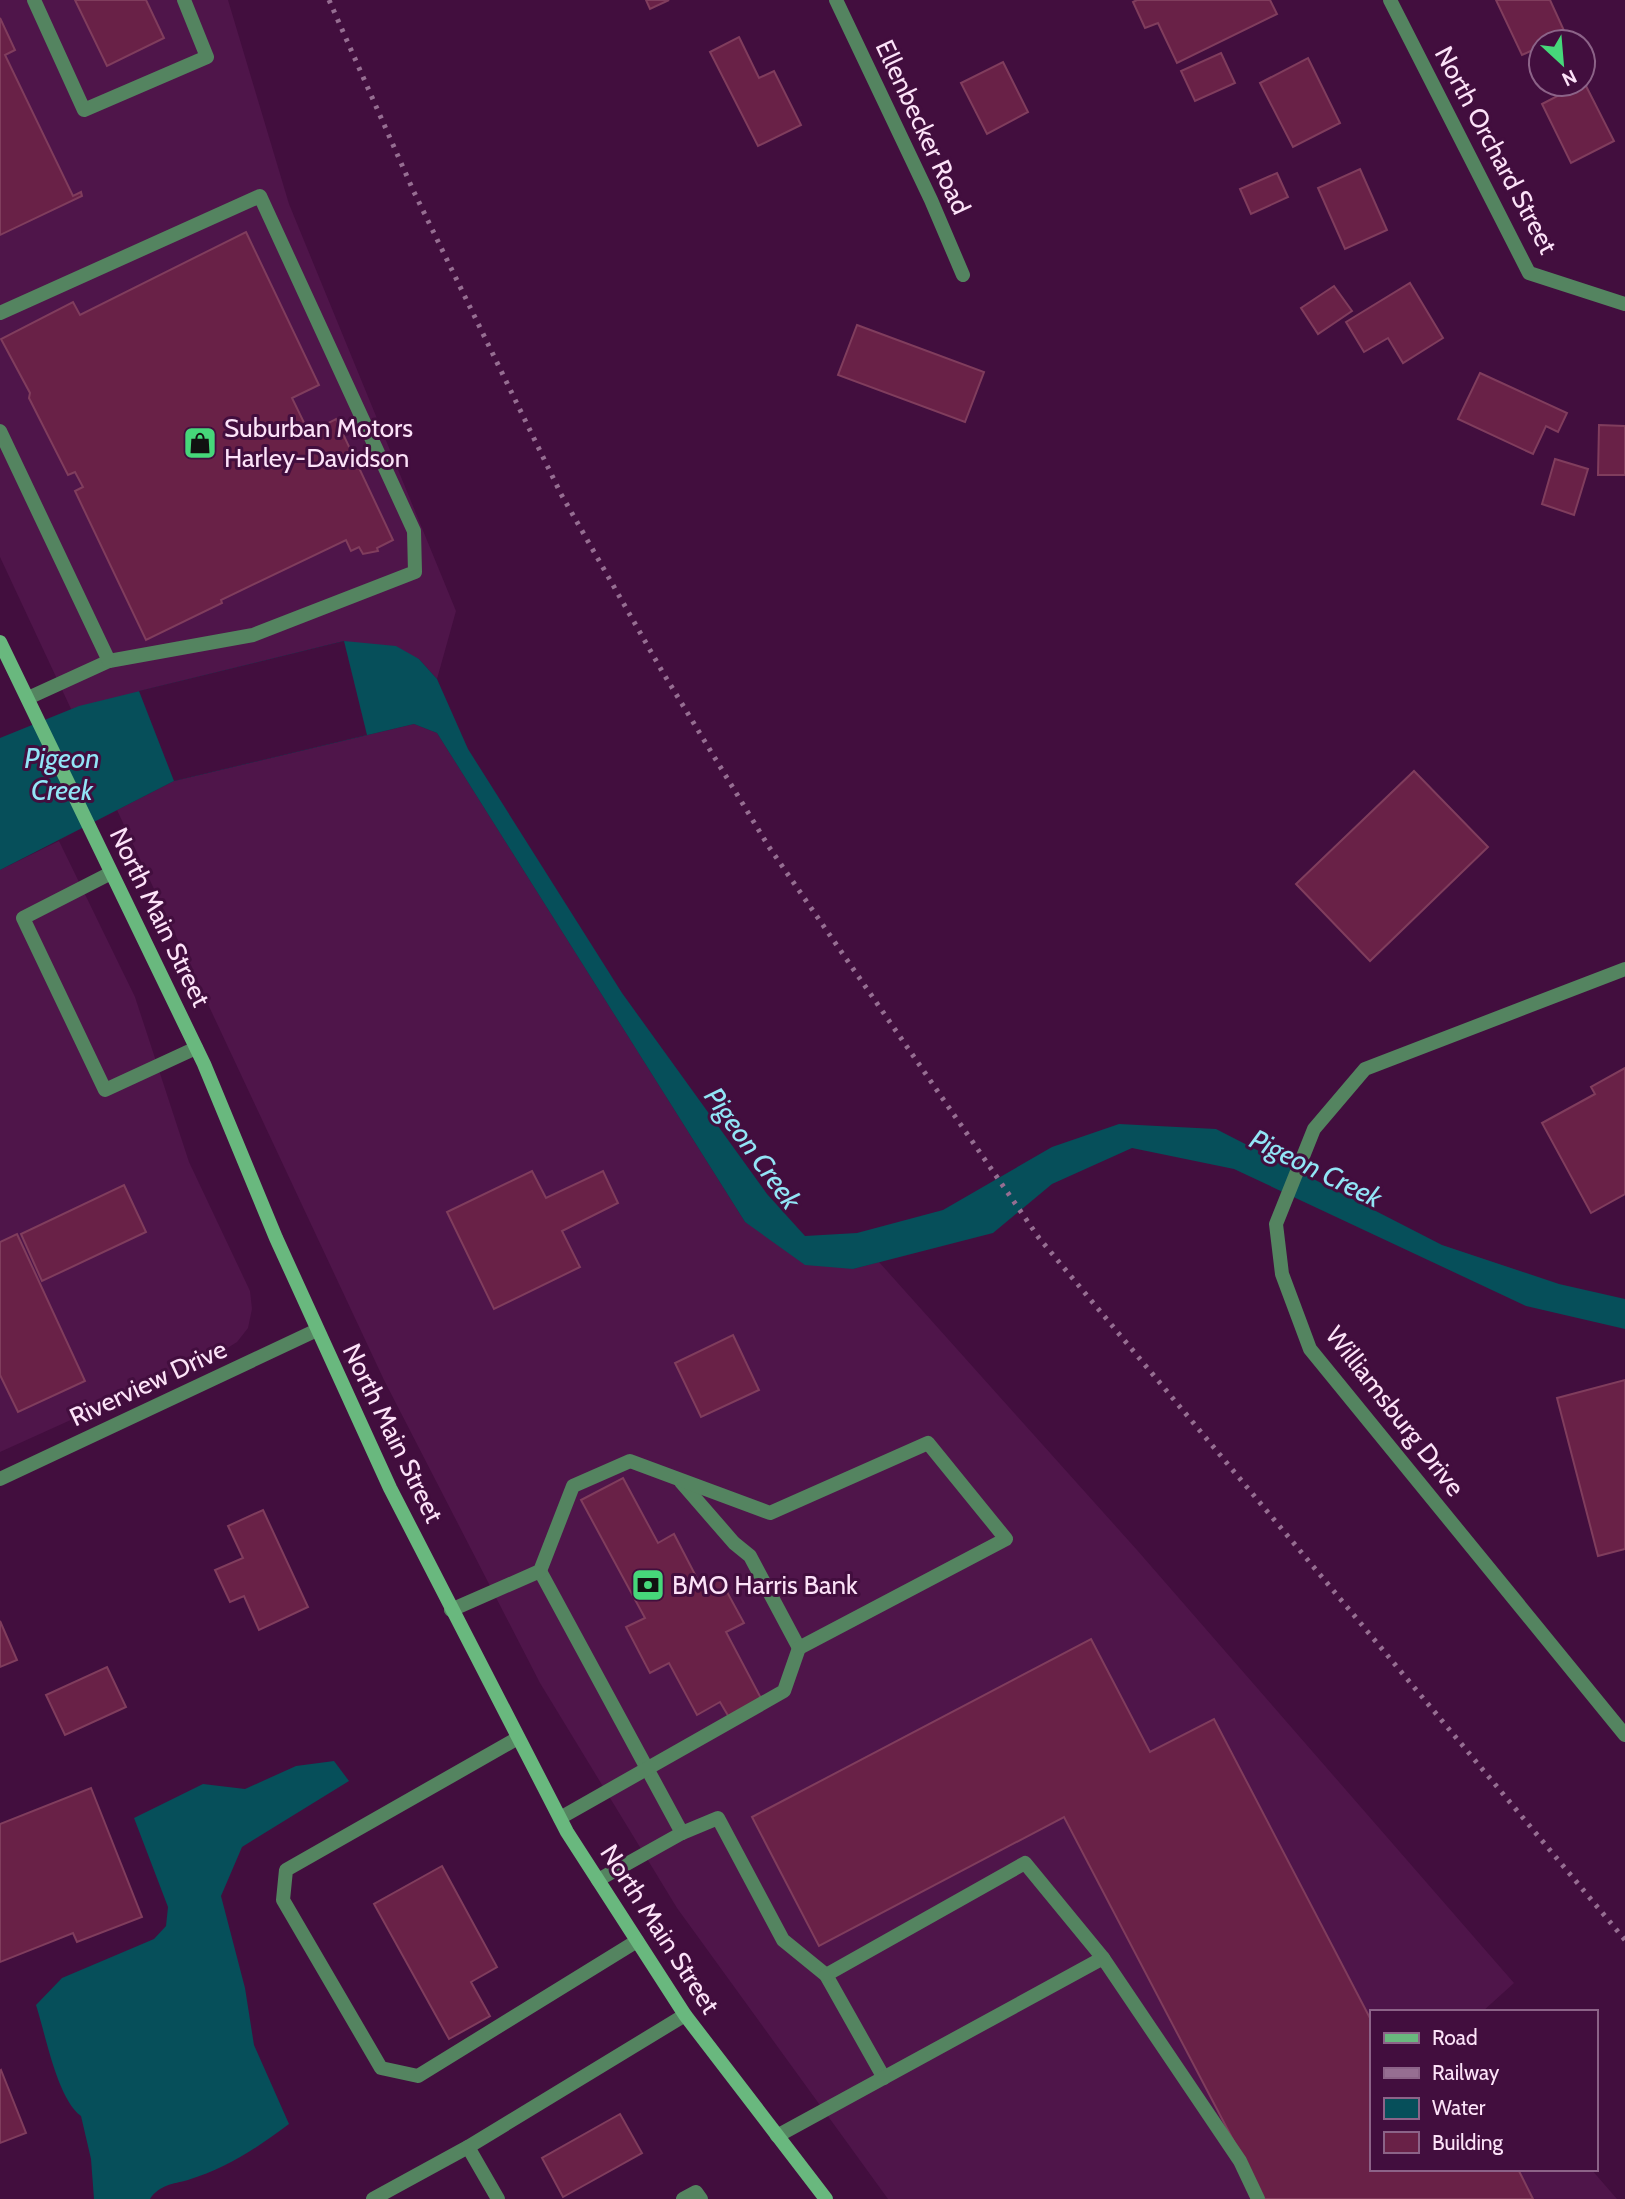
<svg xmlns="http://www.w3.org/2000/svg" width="1625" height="2199" font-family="Cabin,sans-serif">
  <rect width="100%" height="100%" fill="#420e3e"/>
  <g fill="#4f154a">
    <path d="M0,0H228L289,204L456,611L437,679L419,659L344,641L71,709L0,557Z"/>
    <path d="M414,724L437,733L745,1222L853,1269L879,1262L1137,1550L1514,1983L1482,2012H1371V2169H1591L1617,2199H888L677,1908L540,1683L384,1380L117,810L174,781Z"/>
    <path d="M59,841L135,997L189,1162L250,1291L252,1309L248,1328L237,1342L221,1352L0,1452V870Z"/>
  </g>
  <g fill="#064f5a">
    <path d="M344,641L396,646L419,659L437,679L468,749L622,993L767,1194L805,1236L857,1233L943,1210L1052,1147L1119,1124L1216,1129L1442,1245L1559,1284L1625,1299V1329L1526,1306L1234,1169L1132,1148L1052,1184L993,1233L853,1269L805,1265L745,1222L437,733L414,724L174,781L0,870V738L79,706Z"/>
    <path d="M334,1761L349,1781L242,1847L221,1896L245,1988L254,2045L289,2124C257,2148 227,2168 188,2180C173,2184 159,2185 150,2199H94L91,2159L81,2116C57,2098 46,2036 36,2005L62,1978L154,1939L166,1926L168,1907L134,1818L203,1784L245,1789L296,1766Z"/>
  </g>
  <path fill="#420e3e" d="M344,641L367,735L174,781L139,691Z"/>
  <g fill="#692147" stroke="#803d5d" stroke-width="2">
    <path d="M75,0H146L164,38L107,66Z"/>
    <path d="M646,0H669L650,9Z"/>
    <path d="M1137,0H1270L1277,14L1177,63L1158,23L1145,28L1133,2Z"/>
    <path d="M1496,0H1550L1566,35L1550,42H1541V46L1522,55Z"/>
    <path d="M0,18L15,50L5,55L73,196L81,192L82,196L0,235Z"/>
    <path d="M739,37L759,78L774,71L801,125L758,146L710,52Z"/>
    <path d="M1221,53L1235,83L1195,101L1181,71Z"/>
    <path d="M1583,54L1591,73L1583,76Z"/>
    <path d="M1308,58L1340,123L1293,147L1260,83Z"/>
    <path d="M1003,62L1028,112L987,134L961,83Z"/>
    <path d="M1584,82L1614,141L1571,163L1542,104Z"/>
    <path d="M1360,169L1387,230L1345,249L1318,188Z"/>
    <path d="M1277,173L1288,197L1251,214L1240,189Z"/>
    <path d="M246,232L319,385L292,398L309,433L336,419L393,540L377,548L378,551L363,554L359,547L351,551L346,540L221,600L222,603L146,640L75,491L83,487L75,472L68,475L29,398L30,393L1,339L73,302L80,315Z"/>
    <path d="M1410,283L1443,338L1403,363L1388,338L1364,352L1346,322Z"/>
    <path d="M1334,286L1352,311L1318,334L1301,308Z"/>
    <path d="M857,325L984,372L965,422L838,375Z"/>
    <path d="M1480,373L1567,413L1558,432L1546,426L1533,454L1458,419Z"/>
    <path d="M1599,425L1625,426V475H1598Z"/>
    <path d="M1555,459L1588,469L1574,515L1542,504Z"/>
    <path d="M1414,771L1488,847L1370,961L1296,884Z"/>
    <path d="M1625,1068V1194L1591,1213L1542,1123L1595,1094L1591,1087Z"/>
    <path d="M532,1171L546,1198L603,1171L618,1203L562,1231L580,1267L494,1309L447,1212Z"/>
    <path d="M124,1185L146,1232L42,1281L21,1234Z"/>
    <path d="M17,1234L85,1381L18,1412L0,1375V1242Z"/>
    <path d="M733,1335L759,1390L701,1417L675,1363Z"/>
    <path d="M1625,1380V1549L1598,1556L1557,1398Z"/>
    <path d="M623,1478L658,1543L674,1534L702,1588L720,1579L744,1623L726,1632L763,1702L730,1719L720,1702L697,1715L669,1663L650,1673L626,1627L645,1618L581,1500Z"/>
    <path d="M263,1510L308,1607L259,1630L244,1596L230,1602L215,1570L243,1558L228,1526Z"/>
    <path d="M0,1621L17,1660L0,1667Z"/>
    <path d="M1091,1639L1150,1752L1214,1719L1371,2020V2169H1518L1533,2199H1264L1064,1817L819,1946L752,1817Z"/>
    <path d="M107,1667L126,1707L65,1735L46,1695Z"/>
    <path d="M91,1788L142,1917L77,1942L73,1933L0,1962V1824Z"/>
    <path d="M442,1866L497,1967L471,1982L490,2016L449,2039L374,1904Z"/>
    <path d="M1,2070L26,2133L0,2143V2071Z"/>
    <path d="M620,2114L642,2153L563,2197L542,2158Z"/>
  </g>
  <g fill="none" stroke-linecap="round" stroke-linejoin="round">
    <g stroke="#548460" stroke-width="14">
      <path d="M34,0L84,110L207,57L184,0"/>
      <path d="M0,313L260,196L414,531L415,572L253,635L109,661L28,698"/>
      <path d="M0,431L109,661"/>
      <path d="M111,873L23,918L105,1090L196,1048"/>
      <path d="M681,1482L734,1543L750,1556L799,1648"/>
      <path d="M540,1571L682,1833"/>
      <path d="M451,1610L540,1571L573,1486L630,1461L770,1513L928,1443L1006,1539L799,1648L784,1691L560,1818"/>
      <path d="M518,1738L286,1870L283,1900L381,2068L418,2076L637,1941"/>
      <path d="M598,1880L682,1833L718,1818L783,1940L826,1975L884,2078"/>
      <path d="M826,1975L1025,1863L1103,1958"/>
      <path d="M777,2136L1103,1958L1240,2161L1258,2199"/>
      <path d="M373,2199L468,2147"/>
      <path d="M498,2199L468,2147L685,2015"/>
      <path d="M683,2199L696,2192L701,2199"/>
    </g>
    <g stroke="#548460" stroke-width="14">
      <path d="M836,0L931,200L963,275"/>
      <path d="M1390,0L1529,273L1625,304"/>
      <path d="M1625,969L1365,1069L1314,1129L1276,1224L1282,1274L1310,1349L1625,1735"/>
      <path d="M0,1479L317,1330"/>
    </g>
    <path stroke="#69b87e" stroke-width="14" d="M0,642L204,1064L276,1238L390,1488L567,1832L685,2015L826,2199"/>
    <path stroke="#966e92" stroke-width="5" stroke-dasharray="3.5 7" stroke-linecap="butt" d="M329,0L413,190L561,494L662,671L769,847L1039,1238L1625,1940"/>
  </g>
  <defs>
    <symbol id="shop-square" viewBox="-11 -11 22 22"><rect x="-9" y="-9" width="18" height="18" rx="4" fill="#46d77a" stroke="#420e3e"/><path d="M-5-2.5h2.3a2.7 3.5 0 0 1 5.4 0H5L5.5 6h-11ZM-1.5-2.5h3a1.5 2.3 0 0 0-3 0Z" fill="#111"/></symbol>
    <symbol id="bank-square" viewBox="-11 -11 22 22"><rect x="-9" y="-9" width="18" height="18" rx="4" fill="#46d77a" stroke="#420e3e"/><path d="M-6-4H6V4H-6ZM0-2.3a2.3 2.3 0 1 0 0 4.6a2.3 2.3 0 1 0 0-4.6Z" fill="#111"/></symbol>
  </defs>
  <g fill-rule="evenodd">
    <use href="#shop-square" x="181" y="424" width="38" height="38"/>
    <use href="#bank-square" x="629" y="1566" width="38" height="38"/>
  </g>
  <g text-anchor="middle" stroke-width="6" stroke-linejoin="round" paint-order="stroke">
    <g font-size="26" fill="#fce2f8" stroke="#420e3e">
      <text transform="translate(923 127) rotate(65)" y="9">Ellenbecker Road</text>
      <text transform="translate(1496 150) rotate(62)" y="9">North Orchard Street</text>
      <text transform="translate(160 917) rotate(64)" y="9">North Main Street</text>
      <text transform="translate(148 1383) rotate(-25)" y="9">Riverview Drive</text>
      <text transform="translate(1395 1411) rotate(52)" y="9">Williamsburg Drive</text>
      <text transform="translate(393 1433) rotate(64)" y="9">North Main Street</text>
      <text transform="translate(660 1929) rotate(57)" y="9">North Main Street</text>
    </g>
    <g font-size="26" fill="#fce2f8" stroke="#420e3e" text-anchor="start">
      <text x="224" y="437">Suburban Motors<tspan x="224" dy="30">Harley-Davidson</tspan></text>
      <text x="672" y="1594">BMO Harris Bank</text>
    </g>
    <g font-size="28" font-style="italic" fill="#92e5f6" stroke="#420e3e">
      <text x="62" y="768">Pigeon<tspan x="62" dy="32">Creek</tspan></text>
      <text transform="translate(753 1148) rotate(54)" y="10">Pigeon Creek</text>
      <text transform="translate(1316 1168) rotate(26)" y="10">Pigeon Creek</text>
    </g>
  </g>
  <rect x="1370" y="2010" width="228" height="161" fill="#420e3e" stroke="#8c6388" stroke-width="2"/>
  <rect x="1384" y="2033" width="35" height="10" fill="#69b87e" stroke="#8c6388" stroke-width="2"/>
  <text x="1432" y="2045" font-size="21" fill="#fce2f8">Road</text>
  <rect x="1384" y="2068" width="35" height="10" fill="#966e92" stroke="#8c6388" stroke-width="2"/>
  <text x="1432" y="2080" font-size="21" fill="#fce2f8">Railway</text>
  <rect x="1384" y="2098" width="35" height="21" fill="#064f5a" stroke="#8c6388" stroke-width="2"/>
  <text x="1432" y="2115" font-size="21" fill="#fce2f8">Water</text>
  <rect x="1384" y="2132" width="35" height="21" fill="#692147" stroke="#8c6388" stroke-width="2"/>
  <text x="1432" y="2150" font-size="21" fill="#fce2f8">Building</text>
  <g transform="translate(1562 63) rotate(154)"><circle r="33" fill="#420e3e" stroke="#8c6388" stroke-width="2"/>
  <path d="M0-5L12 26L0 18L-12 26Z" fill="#46d77a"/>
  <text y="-10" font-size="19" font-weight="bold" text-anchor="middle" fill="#fce2f8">N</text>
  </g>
</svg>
